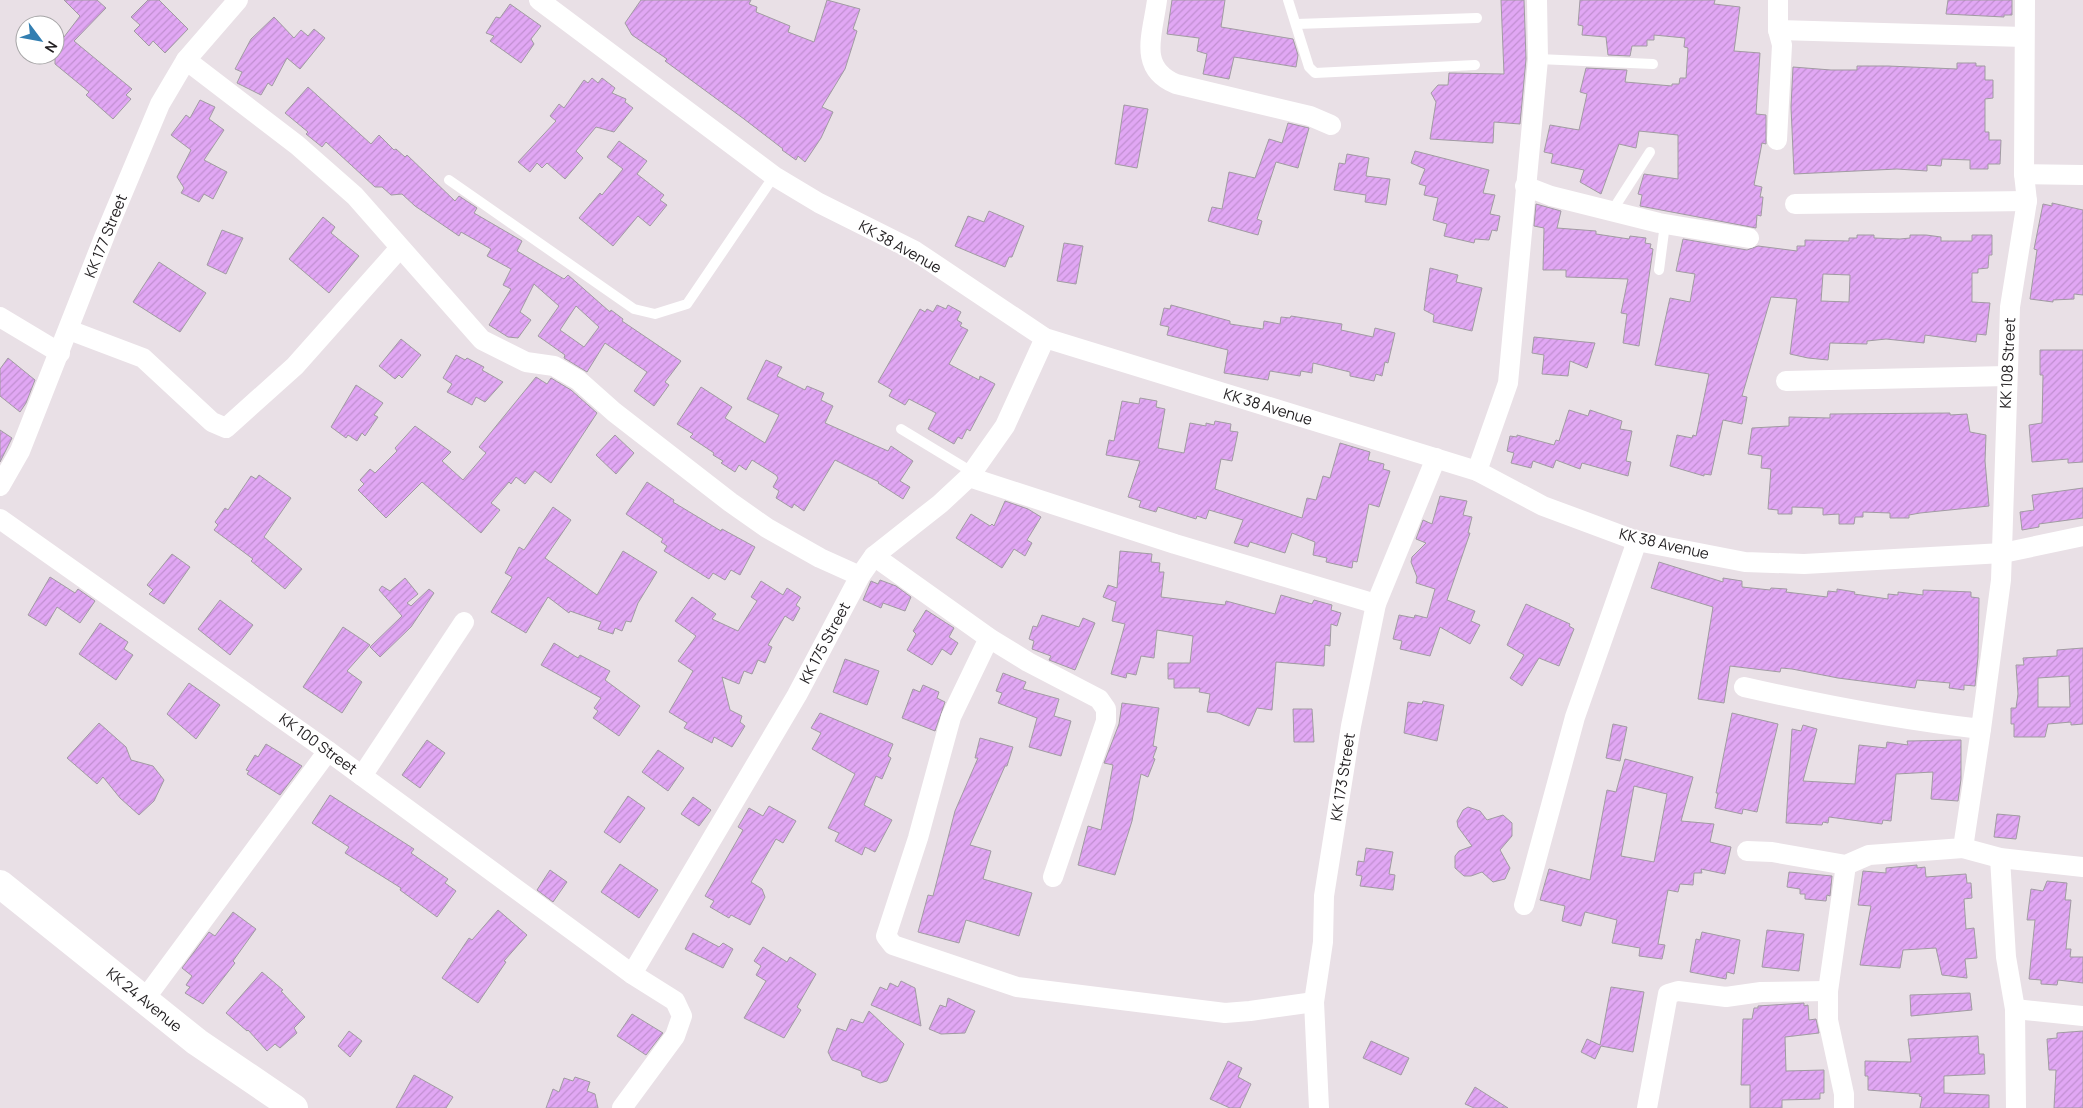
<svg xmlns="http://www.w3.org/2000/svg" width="2083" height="1108" font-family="Manrope,sans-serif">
  <defs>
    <pattern id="building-hatch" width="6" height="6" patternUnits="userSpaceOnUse" patternTransform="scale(1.25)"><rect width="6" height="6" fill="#e1a7f4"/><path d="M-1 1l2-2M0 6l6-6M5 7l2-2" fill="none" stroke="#c18fd1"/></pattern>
  </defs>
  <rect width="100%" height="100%" fill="#e9e0e6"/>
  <g fill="url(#building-hatch)" stroke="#a19ba2" fill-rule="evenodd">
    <path d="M64,0H97L106,8L74,41L132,89L126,95L131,99L113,119L86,95L89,92L55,64V29L64,37L80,16Z"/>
    <path d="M148,0H159L188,29L165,53L153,41L149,46L134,31L140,25L131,17Z"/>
    <path d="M641,0H751L749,4L757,7L756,12L790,26L788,32L814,42L827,0L860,9L853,29L857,31L845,69L822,107L833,112L821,138L805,162L798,156L796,160L782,150L783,149L744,119L665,61L667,59L632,35L625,23Z"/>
    <path d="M1172,0H1225L1221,27L1293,39L1298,55L1296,67L1234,57L1229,79L1203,74L1207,54L1197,51L1199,38L1167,34Z"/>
    <path d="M1501,0H1524L1526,59L1520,124L1494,122L1493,143L1430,139L1436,102L1431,93L1438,85H1448L1449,73L1504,74Z"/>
    <path d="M1580,0H1715L1714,4L1740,7L1734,51L1760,53L1756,114L1766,115V144L1762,143L1754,185L1762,187L1760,197H1763L1761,216L1757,215L1756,228L1640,206L1642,195L1638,194L1644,174L1678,179V135L1639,131L1636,148L1619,144L1601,194L1580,182L1584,170L1551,163L1553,154L1544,152L1550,125L1579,130L1587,94L1580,92L1586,68L1627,70L1625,82L1672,86V84H1679L1680,78H1686L1688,48L1684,47L1685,38L1654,35V40H1647V46H1632L1630,56L1608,55L1606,37L1582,35L1583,26L1578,25Z"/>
    <path d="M1948,0H2012V15H2004V17L1946,14Z"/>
    <path d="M510,4L541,26L531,39L534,44L521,63L490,41L494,36L486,33L496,17L500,18Z"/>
    <path d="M274,17L294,38L301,30L308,36L314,29L325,38L300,69L287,58L272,86L268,83L261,95L237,83L242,72L235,69L251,39Z"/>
    <path d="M1957,63H1976V66H1985V80H1993V98L1985,99V132H1989V140H2001L2000,164H1988V169H1970V160L1942,159L1941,166L1927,165V171L1897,169L1794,174L1791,107L1793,67L1831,70H1857V66H1888L1957,69Z"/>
    <path d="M592,78L598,83L602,78L615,88L612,93L626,99L625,102L633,108L614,132L596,127L576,151L583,158L565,179L547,163L542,168L537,163L530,172L518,162L556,121L550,116L559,104L564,108L584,80L588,83Z"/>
    <path d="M308,87L371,144L379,135L394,150L396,149L405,157L407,155L455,201L459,196L477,208L474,213L522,241L517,251L564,279L568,275L610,312L611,310L623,319L622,321L681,361L665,382L669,385L654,406L634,391L647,372L605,343L587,372L564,358L565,355L538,336L559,306L534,284L520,312L531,320L518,338L508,337L489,325L511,289L503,285L511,269L487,256L491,249L461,232L459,236L415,206L402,194L391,195L382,187H375L326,142L322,147L306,134L308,132L285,113ZM576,306L599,327L584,347L560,330Z"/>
    <path d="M200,100L215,107L209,119L224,130L204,160L227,172L213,199L204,194L199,202L181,193L184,188L177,177L191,150L171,135L186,115L190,118Z"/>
    <path d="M1124,105L1148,109L1137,168L1115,164Z"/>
    <path d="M1288,123L1309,128L1298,168L1276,162L1257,219L1262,221L1258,235L1208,221L1212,207L1222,209L1229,172L1255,178L1269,139L1282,143Z"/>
    <path d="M619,141L647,161L637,174L664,195L660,200L667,205L650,226L638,216L613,246L579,218L600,193L602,195L623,169L607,157Z"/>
    <path d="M1415,151L1489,170L1483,193L1495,195L1490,214L1500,216L1497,231L1492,230L1489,240L1475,239L1474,243L1444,236L1447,224L1433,220L1438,198L1424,195L1426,186L1419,184L1425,169L1411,163Z"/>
    <path d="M1347,154L1369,158L1366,176L1390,179L1386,205L1365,202L1366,195L1334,190L1339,163L1345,164Z"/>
    <path d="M2052,203L2083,210V295L2074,294V299L2053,300V302L2030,299L2037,250L2034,249L2043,204L2052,206Z"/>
    <path d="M1536,204L1561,211L1557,228L1596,231V234L1629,239L1630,236L1646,238L1645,243L1651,244L1650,248L1653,249L1639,346L1623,343L1627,314L1621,313L1628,279L1566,277V270H1543L1544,228L1534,226Z"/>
    <path d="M989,211L1024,226L1012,257H1009L1005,267L955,246L968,216L984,222Z"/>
    <path d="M323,217L335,227L331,233L359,256L329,293L289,259Z"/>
    <path d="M222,230L243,238L226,274L207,265Z"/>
    <path d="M1857,235H1874V238L1900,239L1910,238V235H1926L1941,237V241H1972V235H1992V255H1989L1988,268L1978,269V273H1972V302L1990,303L1986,335L1977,334L1976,342L1925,335L1924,343L1886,339L1867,341V344L1830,343L1828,360L1808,358L1790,354L1797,299L1771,297L1742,396L1747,397L1742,424L1723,420L1711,475L1704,474V476L1670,466L1677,435L1692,438L1693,435L1696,436L1709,374L1655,365L1670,298L1690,302L1695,274L1676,271L1683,239L1747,250L1758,246L1797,251V246H1805V240L1849,241V238H1857ZM1823,274L1850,275L1849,302L1821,301Z"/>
    <path d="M1064,243L1083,246L1076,284L1057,281Z"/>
    <path d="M159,262L206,293L180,332L133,302Z"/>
    <path d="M1430,268L1458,275L1456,282L1482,288L1472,331L1433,322L1434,315L1424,310Z"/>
    <path d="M937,305L946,309L948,305L961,312L957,320L962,323L960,326L968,330L949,364L979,380L980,376L995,384L970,431L967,429L962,439L958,437L954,444L928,429L936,413L909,399L905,405L889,396L892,390L878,382L920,309L925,312L927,309L933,312Z"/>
    <path d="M1171,305L1230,321V324L1263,329L1264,321L1280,324L1281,317L1290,318L1291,316L1342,324L1341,330L1373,337L1375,328L1395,333L1388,363L1385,362L1382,376L1376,374L1374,381L1350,376V372L1313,363L1312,373L1301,371L1300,376L1270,371L1268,380L1224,373L1228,350L1167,335L1169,327L1160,325L1164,308L1170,309Z"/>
    <path d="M1534,337L1595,343L1587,368L1570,361L1568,376L1542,374L1544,355L1532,353Z"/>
    <path d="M401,339L421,355L402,378L399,375L395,379L379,366Z"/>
    <path d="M2040,350H2083V462L2068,463V459L2032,462L2029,425L2042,423L2043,375H2040Z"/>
    <path d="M456,355L465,360L467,358L484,367L482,370L503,382L485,402L476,397L472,405L447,392L452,384L443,378Z"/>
    <path d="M8,358L35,380L26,403L20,412L0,396V369Z"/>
    <path d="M766,360L782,367L777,376L805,390L807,386L824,393L821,400L833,406L825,423L888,451L891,446L913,461L900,481L910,487L903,499L878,483L879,482L835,460L804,511L794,504L792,508L776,498L779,491L773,487L778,478L776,475L752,460L746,470L739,465L735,472L721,463L723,461L713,455L714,453L690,437L693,434L677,424L701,387L732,407L725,418L765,443L779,415L747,399Z"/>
    <path d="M536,377L547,384L551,378L571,390L597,413L551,483L535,471L525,484L516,477L511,484L509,482L491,503L500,510L481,533L422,482L386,518L358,490L364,484L360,480L370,469L375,473L397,451L395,448L415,426L451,452L442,461L463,480L486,453L479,447Z"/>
    <path d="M356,385L383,403L374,415L378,417L365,436L362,433L357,441L348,435L346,438L331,427Z"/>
    <path d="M1140,398L1157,401L1156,407L1165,409L1158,448L1184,453L1190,423L1206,426V423L1214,425L1215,421L1231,424L1230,431L1238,432L1232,461L1221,459L1215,489L1302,518L1307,498L1316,500L1323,476L1330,478L1340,443L1370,452L1368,460L1384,464L1383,469L1390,471L1379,507L1369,504L1357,562L1353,561L1352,568L1326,562L1327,558L1313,555L1315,542L1292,533L1285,553L1250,542L1248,547L1234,543L1243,520L1209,510L1206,519L1197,516L1196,519L1158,507L1156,512L1139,507L1141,501L1128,497L1140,461L1106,455L1109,440L1114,441L1122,401L1139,404Z"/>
    <path d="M1569,410L1588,416L1590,410L1622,421L1620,429L1632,431L1626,461L1631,462L1628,476L1582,463L1580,469L1556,460L1553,468L1533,461L1531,468L1511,463L1514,453L1507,451L1510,436L1517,437V435L1554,445L1556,440L1559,441Z"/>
    <path d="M1950,413V415L1967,414L1970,432L1986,435L1985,461L1989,506L1920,513L1909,515V518H1890V513L1863,512V517H1855L1854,524H1839V514L1823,515V508L1792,507V514H1778V510L1768,509L1771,469L1761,468L1762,456L1748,454L1752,428L1789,426V417L1830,418V414Z"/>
    <path d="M0,430L12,438L0,462Z"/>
    <path d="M615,435L634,453L616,474L596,455Z"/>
    <path d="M259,475L291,498L264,537L302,569L285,589L251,561L253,559L214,530L218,525L215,522L225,508L228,510L251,476L256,479Z"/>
    <path d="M647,482L674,500L673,502L721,531L722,529L755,547L740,575L731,570L725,580L713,573L709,579L664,551L667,546L661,542L663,539L626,514Z"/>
    <path d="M2083,488V518L2039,524V527L2022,530L2020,512L2034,510L2032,495Z"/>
    <path d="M1440,496L1467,501L1463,515L1472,517L1468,533H1470L1447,600L1475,611L1471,621L1480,625L1470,644L1440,627L1430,656L1400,649L1402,641L1393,639L1399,615L1414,618L1415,615L1427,618L1435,589L1416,583L1417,577L1411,562L1412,557L1426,543L1416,539L1423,520L1432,524Z"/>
    <path d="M1005,501L1028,509L1041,517L1027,540L1032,543L1025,556L1014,549L1002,568L956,538L971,514L990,526L992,524L994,526Z"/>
    <path d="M553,507L571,520L545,558L597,595L623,551L657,572L638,603L631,622L626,621L622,631L615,628L613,634L598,629L601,622L570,611L569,613L548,597L526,633L491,612L512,577L505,573L519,547L524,550Z"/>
    <path d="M1120,551L1152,554L1151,562L1160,563L1159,572H1164L1161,597L1225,605L1226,601L1275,614L1281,595L1312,604L1314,600L1332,605L1331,610L1341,613L1337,626L1331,624L1330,646L1325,645L1324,666L1276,662L1272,710L1257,708L1249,726L1218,713L1207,712L1210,694L1199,692L1200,688H1174V679H1168V663H1190L1193,636L1157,630L1154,658L1141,656L1136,675L1127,673L1126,678L1111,674L1125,624L1112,621L1116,602L1103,597L1108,585L1117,588Z"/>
    <path d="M172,554L190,567L164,604L149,594L153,590L147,585Z"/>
    <path d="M1659,562L1723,582V578L1742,581V587L1770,590L1771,588L1787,589L1786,592L1827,597L1828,591L1837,592V589L1855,592L1854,594L1888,599V594L1898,595V592L1923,595V590L1971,592V597L1979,598L1978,657L1975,686L1964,685V690L1949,688L1950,683L1917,680L1915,688L1838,678L1792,669L1781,668L1780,672L1730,666L1724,703L1698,699L1713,607L1651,588Z"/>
    <path d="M50,577L75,593L78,589L95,601L80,623L57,607L46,626L28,615Z"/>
    <path d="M405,578L418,594L407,603L411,606L429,589L434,593L411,627L380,657L370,647L402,616L379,590L382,586L390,591Z"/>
    <path d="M880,580L896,586L911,597L905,611L883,603L881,608L863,600L871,581L878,584Z"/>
    <path d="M761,581L783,595L787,588L801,597L796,605L800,608L793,621L785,616L768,645L772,647L765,663L758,660L752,674L744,671L739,684L722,677L730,710L742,716L740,722L745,726L732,747L714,737L712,743L684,728L687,723L669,712L693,671L678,661L696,636L675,621L692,597L716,614L712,619L738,631L757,601L751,597Z"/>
    <path d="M220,600L253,625L230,655L198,629Z"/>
    <path d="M1526,604L1570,624L1569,626L1574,629L1559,666L1539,658L1522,686L1510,678L1524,655L1507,645Z"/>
    <path d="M926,610L954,628L949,637L958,643L951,655L942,649L932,665L907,650L916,634L913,631Z"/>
    <path d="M1042,615L1079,627L1083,618L1095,623L1075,670L1049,660L1051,656L1032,649L1034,641L1029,639L1033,626L1037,627Z"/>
    <path d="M100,623L128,642L124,649L133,655L116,680L79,654Z"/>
    <path d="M343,627L370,645L347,671L362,682L342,713L303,687Z"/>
    <path d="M554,643L578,658L580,655L610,671L605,680L640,706L619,736L593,718L598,711L594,708L601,698L541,665Z"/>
    <path d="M2083,648V724L2071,725V722L2048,724L2045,737H2014V724H2011V708H2016L2018,694L2016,665H2024L2023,658L2057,656V650ZM2069,676L2070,707H2038V678Z"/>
    <path d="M845,659L879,671L867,705L833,692Z"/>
    <path d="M1003,673L1026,682L1023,689L1059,699L1054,716L1071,721L1061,756L1029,747L1037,718L998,703L1002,693L996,691Z"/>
    <path d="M189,683L220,705L196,739L167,714Z"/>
    <path d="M923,685L939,692L937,698L945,702L935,731L902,718L913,689L920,692Z"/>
    <path d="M1423,701L1444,705L1437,741L1404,733L1408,702L1422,704Z"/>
    <path d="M1122,703L1159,708L1153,746L1157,747L1153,758L1155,759L1148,777L1141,774L1132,821L1115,875L1078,865L1088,826L1101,830L1113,765L1104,763L1119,724Z"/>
    <path d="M1293,709H1312L1314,742H1294Z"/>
    <path d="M820,713L893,744L888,756L891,758L882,779L876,776L864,805L892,820L875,852L865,847L862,855L835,841L839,833L828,828L855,774L812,749L821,733L811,728Z"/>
    <path d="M1732,713L1778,724L1757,812L1743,809L1742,814L1715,808L1718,793H1716Z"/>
    <path d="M99,723L126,747L131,760L153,766L164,780L154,801L139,815L120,798L103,777L97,784L67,758Z"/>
    <path d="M1613,724L1627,727L1620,761L1606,758Z"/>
    <path d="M1803,725L1817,729L1803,781L1855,784L1859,745L1886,748L1887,742L1908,745L1907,741L1961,740V779L1958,801L1931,799L1933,772L1896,774L1891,821L1883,820L1882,824L1829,817L1828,823L1823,822L1822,825L1786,823L1792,729L1801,731Z"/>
    <path d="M980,738L1013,747L1007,766H1005L970,845L991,851L983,879L1032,893L1019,936L966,920L959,943L918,932L928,895L933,896L955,811L978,758H975Z"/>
    <path d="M427,740L445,753L420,788L402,775Z"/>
    <path d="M266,744L302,766L280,795L247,774L249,771L246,770L255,755L258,757Z"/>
    <path d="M658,750L684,768L668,791L642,772Z"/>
    <path d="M1625,759L1693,777L1681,821L1714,824L1710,842L1731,847L1725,874L1701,869L1702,873H1694L1693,885L1680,884L1678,892L1668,890L1658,944L1665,945L1662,959L1639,956L1640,948L1612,943L1617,920L1585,912L1581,926L1562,921L1565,906L1540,900L1549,869L1590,880L1607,790L1616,792ZM1634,786L1667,794L1654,862L1621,856Z"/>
    <path d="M330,795L414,849L411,853L448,879L445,883L456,891L437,917L400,890L401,888L345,853L349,847L312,823Z"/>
    <path d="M628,796L645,808L620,843L604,832Z"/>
    <path d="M693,797L711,810L699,826L681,814Z"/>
    <path d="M769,806L796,821L783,843L776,839L751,882L762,889L765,897L750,925L731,915L729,918L710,907L714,901L705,896L743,830L738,827L749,808L763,816Z"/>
    <path d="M1468,807L1480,811L1487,820L1503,815L1512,823V836L1500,850L1510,868L1505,879L1493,882L1482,872L1471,876H1464L1455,868V856L1459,851L1472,846L1458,827L1457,821L1463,810Z"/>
    <path d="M1997,814L2020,816L2016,839L1994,837Z"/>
    <path d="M1366,848L1393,852L1389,874L1395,875L1393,890L1360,886L1362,876L1356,875L1358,861L1364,862Z"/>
    <path d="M620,864L658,890L639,918L601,892Z"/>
    <path d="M1917,865V868L1925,867L1926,877L1966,874L1967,883H1971L1972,898L1964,899L1966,929L1974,928L1977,958L1965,959L1967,978L1942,975L1936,948L1903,950L1900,968L1860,965L1871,906L1858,905L1863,871L1886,873V868Z"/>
    <path d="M550,870L567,882L553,902L537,890Z"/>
    <path d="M1789,872L1832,876L1830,896L1827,895L1826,901L1805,899V894H1800V889L1787,887Z"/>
    <path d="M2047,881L2067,883L2065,900H2071L2066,949H2071L2070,957H2083V983L2058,980L2057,985L2041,984V980L2029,979L2035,920H2027L2031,889L2043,891Z"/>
    <path d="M498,910L527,935L504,961L506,962L478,1003L442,978L469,938L472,940Z"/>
    <path d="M233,912L256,929L233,961L235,963L203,1004L185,993L190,987L186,985L192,976L182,968L209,932L215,936Z"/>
    <path d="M1767,930L1804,934L1799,971L1762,967Z"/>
    <path d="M1702,932L1740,940L1734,974L1727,972L1726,979L1690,972L1696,939L1700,940Z"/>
    <path d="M693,933L719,947L723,943L733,949L723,968L685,949Z"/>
    <path d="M763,947L787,962L790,957L816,974L797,1007L801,1010L784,1038L744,1018L766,981L756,975L761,966L754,961Z"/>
    <path d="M262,972L283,990L281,991L305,1017L294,1028L297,1033L280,1048L275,1044L267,1051L248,1030L247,1031L226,1013Z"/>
    <path d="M901,981L915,988L921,1026L871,1005L880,987L887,990L890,983L898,987Z"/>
    <path d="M1611,987L1644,992L1633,1052L1601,1046L1595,1059L1581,1052L1587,1039L1600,1045Z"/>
    <path d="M1970,993L1972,1010L1911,1016L1910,995Z"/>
    <path d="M948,998L975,1011L965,1033L941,1034L929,1029L940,1005L946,1007Z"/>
    <path d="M1804,1003V1006L1808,1005L1809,1020L1816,1019L1819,1033L1785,1037L1786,1071L1824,1070V1093H1820V1099L1782,1100V1108H1750V1085H1741L1743,1019H1752L1754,1008H1758V1006Z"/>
    <path d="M869,1011L904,1044L887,1081L880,1083L862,1076L861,1071L832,1060L828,1052L837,1028L846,1031L851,1019L863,1023Z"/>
    <path d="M632,1014L663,1033L646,1055L617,1036Z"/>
    <path d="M349,1031L362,1041L350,1057L338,1046Z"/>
    <path d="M2083,1031V1108H2054L2056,1070H2049L2047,1039L2057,1038V1033Z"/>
    <path d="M1978,1036L1979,1054H1984L1985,1074L1944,1076V1093L1989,1095V1108H1920L1922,1097L1919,1096L1920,1094L1868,1090V1076H1865V1061L1911,1062L1908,1039Z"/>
    <path d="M1371,1041L1409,1058L1401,1075L1363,1058Z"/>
    <path d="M1228,1061L1242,1068L1238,1077L1251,1084L1240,1108H1230L1210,1099Z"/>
    <path d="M414,1075L453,1097L446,1108H396Z"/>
    <path d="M575,1077L590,1082L587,1091L595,1094L598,1108H546L553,1089L559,1092L564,1078L573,1081Z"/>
    <path d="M1475,1087L1508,1108H1474L1465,1104Z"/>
  </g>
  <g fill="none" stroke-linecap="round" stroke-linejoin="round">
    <g stroke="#fff" stroke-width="10">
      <path d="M1288,0L1309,67L1315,73L1475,65"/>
      <path d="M1296,24L1477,18"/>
      <path d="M1538,59L1653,64"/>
      <path d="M449,180L634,309L655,314L687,304L774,176"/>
      <path d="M1612,211L1650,152"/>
      <path d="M1659,270L1665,224"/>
      <path d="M901,429L972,472"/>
    </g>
    <g stroke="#fff" stroke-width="20">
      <path d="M539,0L774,176L819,203L915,251L1045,338L1477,471L1543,506L1637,541L1745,562L1804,564L2003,553L2083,536"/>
      <path d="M1157,0C1153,33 1137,68 1176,84L1310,116L1331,125"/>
      <path d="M1778,30L2024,37"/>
      <path d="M186,60L297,145L355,196L482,340L526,362L554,366L578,380L614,412L730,502L767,528L820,558L860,576"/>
      <path d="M1777,140L1782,45L1778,30V0"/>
      <path d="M2024,174L2083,175"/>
      <path d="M1525,186L1551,196L1659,223L1749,238"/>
      <path d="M1795,204L2027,201"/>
      <path d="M0,317L60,353"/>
      <path d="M69,330L143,358L212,422L226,428L295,366L399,249"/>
      <path d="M1786,381L2007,376"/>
      <path d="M1477,471L1508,383L1538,59L1537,0"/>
      <path d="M969,477L1175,544L1376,604"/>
      <path d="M0,486L20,451L105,235L160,104L186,60L238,0"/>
      <path d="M0,519L328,751L632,974L675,1001L682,1016L675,1036L622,1108"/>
      <path d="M874,556L989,638L1028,662L1099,699L1106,709V721L1053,877"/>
      <path d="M989,638L951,717L918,838L886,936L893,945L1017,987L1225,1013L1250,1011L1314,1002"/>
      <path d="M1744,687C1823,705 1901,720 1981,729L2001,580L2010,307L2027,201L2024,174L2025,0"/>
      <path d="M362,776L464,622"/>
      <path d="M1963,848L2000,858L2083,867"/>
      <path d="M1747,851L1772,852L1846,865L1869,855L1963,848L1981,729"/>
      <path d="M2000,858L2006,957L2015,1009L2016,1108"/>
      <path d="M1524,905L1575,717L1637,541"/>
      <path d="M632,974L797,695L860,576L874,556L940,504L969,477L1005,426L1045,338"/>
      <path d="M144,1000L328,751"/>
      <path d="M2015,1009L2083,1016"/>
      <path d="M1319,1108L1314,1002L1323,942L1324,896L1351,726L1376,604L1436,458"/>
      <path d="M1647,1108L1668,994L1678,991L1726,997L1761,992L1828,991"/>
      <path d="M1844,1108V1094L1828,1020V991L1846,865"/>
    </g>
    <path stroke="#fff" stroke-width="28" d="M0,884L197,1042L294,1108"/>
  </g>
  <g text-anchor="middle" stroke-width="4" stroke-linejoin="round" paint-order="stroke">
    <g font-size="15" fill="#211e20" stroke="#fff">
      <text transform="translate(106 236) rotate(-68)" y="5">KK 177 Street</text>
      <text transform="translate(900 247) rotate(29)" y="5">KK 38 Avenue</text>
      <text transform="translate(2008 363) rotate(-87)" y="5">KK 108 Street</text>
      <text transform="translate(1268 407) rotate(17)" y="5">KK 38 Avenue</text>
      <text transform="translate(1664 544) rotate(13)" y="5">KK 38 Avenue</text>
      <text transform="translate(825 643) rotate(-62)" y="5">KK 175 Street</text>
      <text transform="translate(318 744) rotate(36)" y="5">KK 100 Street</text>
      <text transform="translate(1343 777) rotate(-81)" y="5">KK 173 Street</text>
      <text transform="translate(144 1000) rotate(39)" y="5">KK 24 Avenue</text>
    </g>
  </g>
  <g transform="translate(40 40) rotate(122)"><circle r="24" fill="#ffffff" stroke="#a6a5a6"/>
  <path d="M0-4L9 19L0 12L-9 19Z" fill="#327eb1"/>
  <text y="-8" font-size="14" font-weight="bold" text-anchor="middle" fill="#211e20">N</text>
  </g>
</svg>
